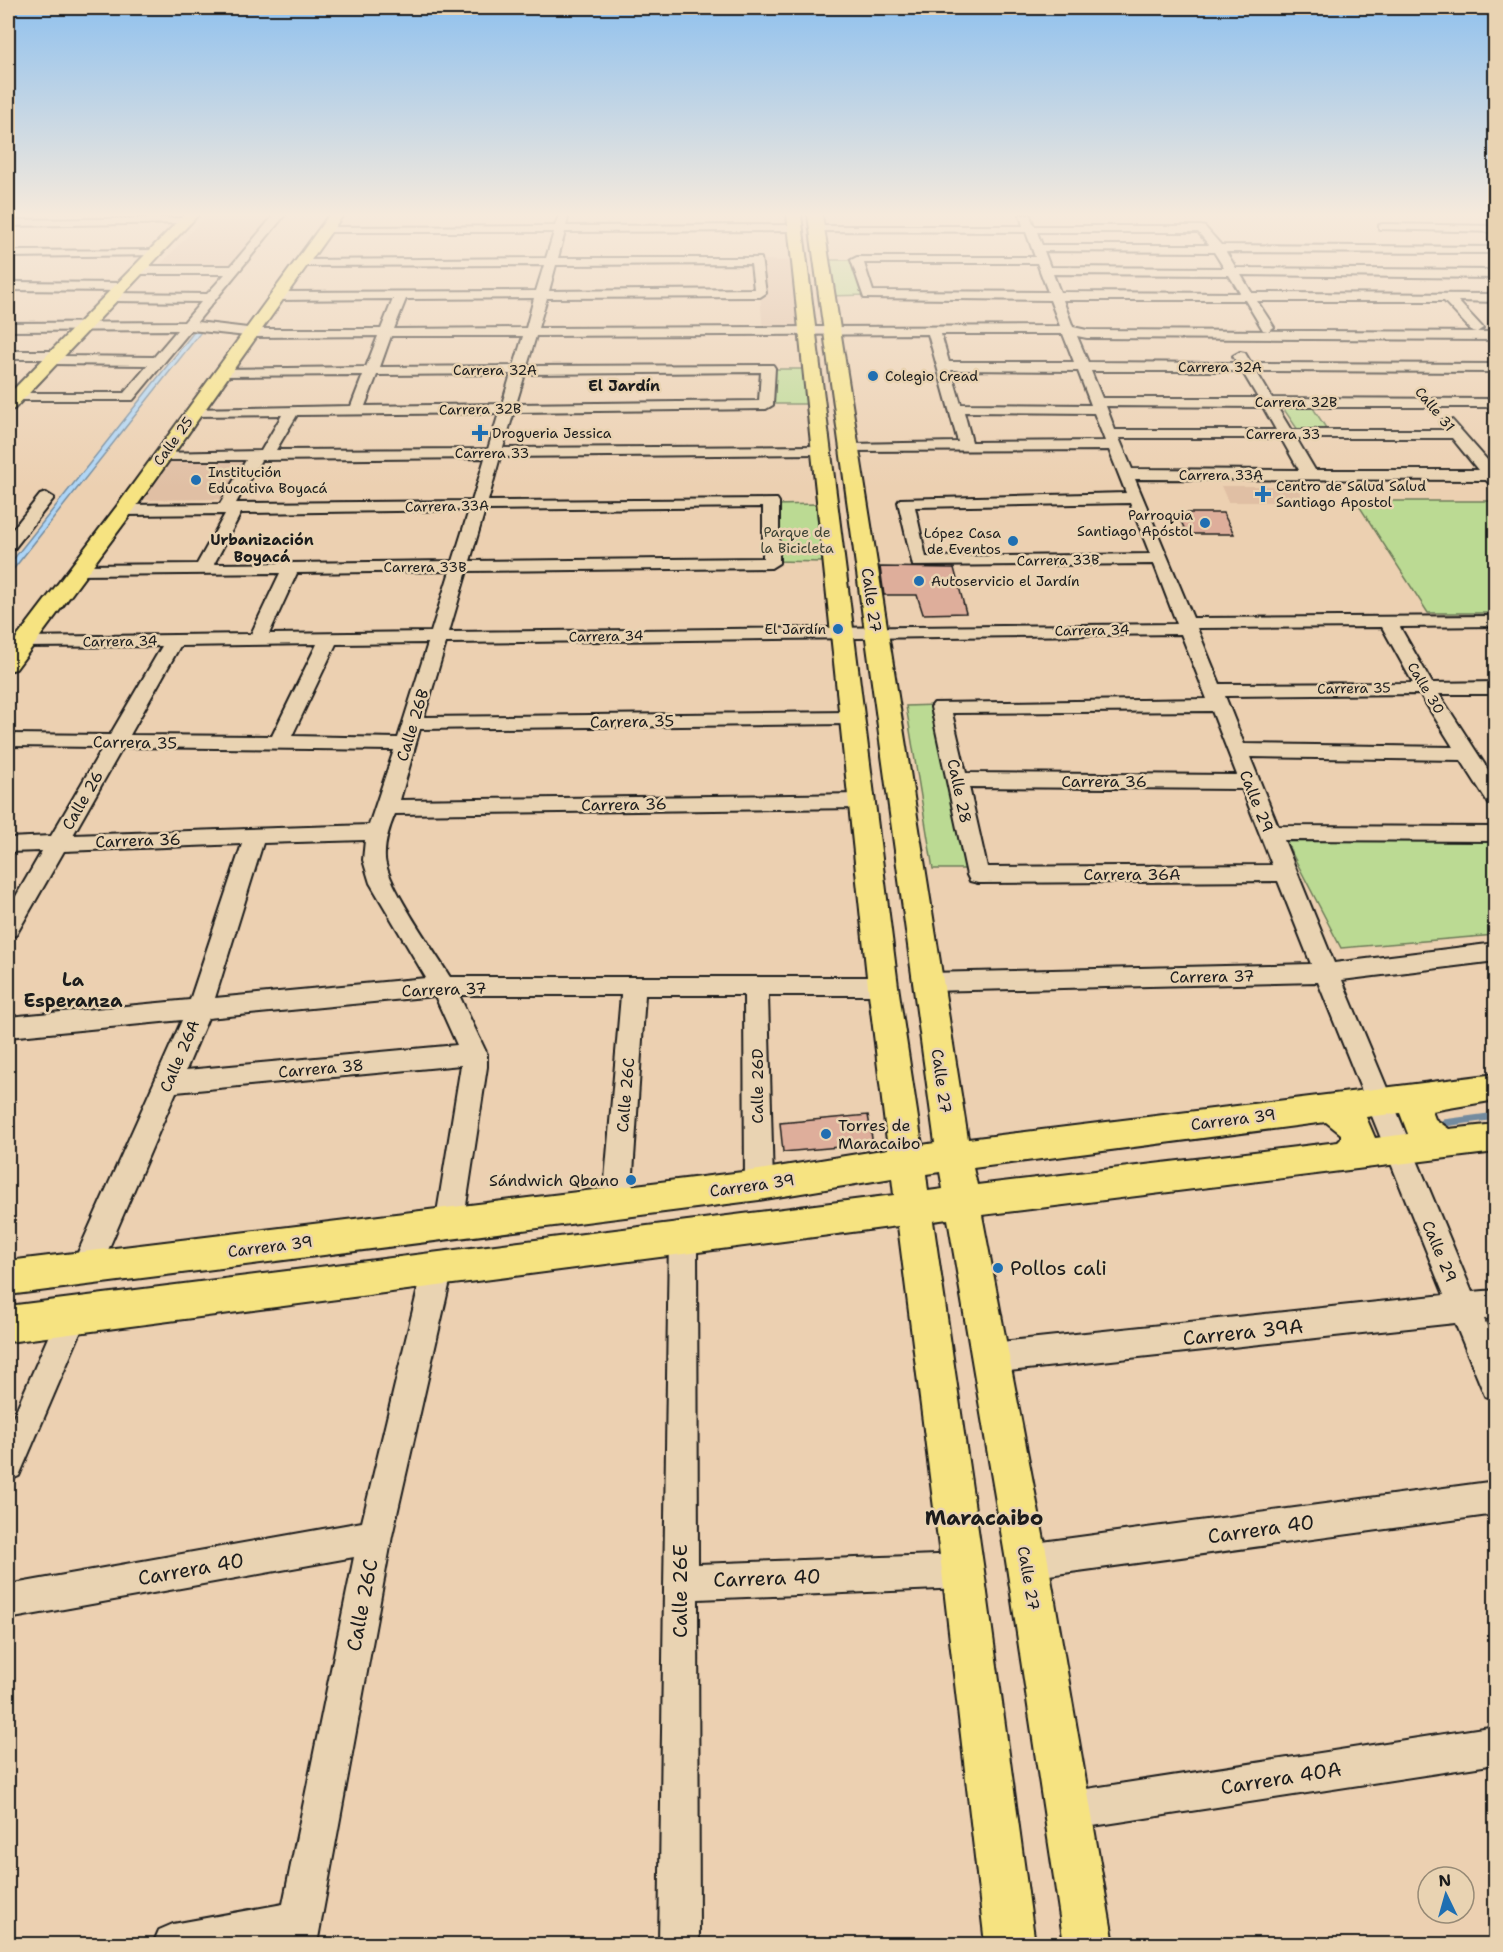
<svg xmlns="http://www.w3.org/2000/svg" width="1503" height="1952" font-family="'Shantell Sans',sans-serif">
  <rect width="100%" height="100%" fill="#ecd0b1"/>
  <filter id="ink" filterUnits="userSpaceOnUse"><feTurbulence type="fractalNoise" baseFrequency=".0167" numOctaves="2"/><feDisplacementMap in="SourceGraphic" scale="12" xChannelSelector="R" yChannelSelector="G"/><feConvolveMatrix kernelMatrix="1 2 1 2 8 2 1 2 1" color-interpolation-filters="sRGB"/></filter>
  <g filter="url(#ink)">
    <g fill="#e0bfa4">
      <path d="M207,215H280L235,270L151,268L160,265Z"/>
      <path d="M757,260L799,261L808,331H763Z"/>
      <path d="M248,461L227,499L141,500L166,462Z"/>
      <path d="M1221,486H1297L1306,502H1228Z"/>
    </g>
    <g fill="#bbda93" stroke="#6c7b58" stroke-width="1.5">
      <path d="M822,260H857L868,295L827,296Z"/>
      <path d="M770,369H803L806,404H768Z"/>
      <path d="M1283,408H1313L1328,431L1298,430Z"/>
      <path d="M1356,501H1491L1496,508L1495,613H1428Z"/>
      <path d="M816,504L822,562L775,561V505Z"/>
      <path d="M936,705L969,869H933L906,706Z"/>
      <path d="M1285,840L1495,841V935L1341,948Z"/>
    </g>
    <path fill="#add5f7" stroke="#738b9f" stroke-width="1.5" d="M194,332H201L8,576V566Z"/>
    <g fill="none" stroke-linecap="round" stroke-linejoin="round">
      <path stroke="#738b9f" stroke-width="7" d="M1444,1123L1496,1116"/>
    </g>
    <g fill="#deae9b" stroke="#1c1c1c" stroke-width="1.5">
      <path d="M1177,513H1223L1234,534H1187Z"/>
      <path d="M880,567L954,568L966,613L923,614L917,595H884Z"/>
      <path d="M868,1115L873,1144L783,1152L780,1123Z"/>
    </g>
    <g fill="none" stroke-linecap="round" stroke-linejoin="round">
      <defs>
        <g id="minor">
          <path d="M274,215H285L197,322L256,329H381L393,299L277,300L271,296L277,292L536,291L544,265L301,266L295,263L301,260L546,258L554,232H321L319,230L325,227L555,226L559,215H569L566,226L796,225L802,228L796,231L565,232L558,258H761L766,293L760,297L547,298L538,328L1060,326L1050,300L864,298L851,260L857,257H1035L1026,232L813,231L811,229L817,226H1023L1020,215H1030L1034,226H1201L1205,227L1221,245L1496,247V253L1226,252L1236,268L1496,270V278L1241,275L1252,293L1496,294V302L1458,301L1483,328L1477,332L1472,331L1444,301H1257L1274,327L1268,331L1263,330L1245,300H1063L1073,327L1087,330L1496,332V340L1087,338L1077,336L1088,362L1237,363L1233,356L1240,352L1245,353L1251,363L1496,364V372L1256,371L1272,398L1496,399V407H1277L1291,430H1445L1440,423L1442,420H1452L1496,470V487L1491,485L1486,480L1135,479L1193,618L1496,616V626L1400,627L1432,683L1496,682V694H1439L1496,782V806L1489,804L1461,760L1250,757L1278,826L1496,827V841L1284,840L1334,963L1496,943V961L1342,980L1472,1292L1496,1290V1318L1484,1319L1496,1347V1400L1485,1396L1455,1323L991,1373L980,1369L976,1358L980,1347L991,1343L1444,1295L1318,982L928,991L919,989L916,982L919,975L928,973L1311,964L1278,881L978,883L970,881L967,875L931,707L934,703L1207,699L1181,634L446,643L424,717L851,712L858,714L861,718L858,722L851,724L420,729L400,800L861,794L868,796L871,801L868,806L861,808L395,814C389,828 384,843 385,859C387,885 435,952 450,977H883L892,979L895,986L892,993L883,995H768L773,1185L769,1194L759,1197L749,1194L745,1185L744,995H645L631,1203L627,1212L617,1215L607,1212L603,1203L621,995H459L487,1054V1067L463,1225L459,1234L449,1238L439,1234L435,1225L461,1065L176,1092L96,1278L86,1281L76,1278L71,1268L182,1020L8,1037V1017L190,1000L242,844L64,851L16,935L8,937V910L42,851L8,852V838L51,836L103,747L8,746V734L110,735L162,646L23,647L17,646L14,642L17,638L23,637L251,634L280,573L79,575L73,574L71,570L73,566L79,565L197,564L225,514L124,515L116,510L124,505L220,504L246,460H163L158,459L156,456L158,453L261,451L282,415L194,416L187,412L189,409L351,406L363,375L223,376L218,375L216,372L218,369L366,367L378,336L256,337L191,330L133,400H16L9,396L11,393H124L148,365L51,364L46,363L45,359H8V351H56L61,352L62,356L154,357L177,330L8,331V323L184,322L201,302L112,301L106,297L112,293L207,294L225,274H138L132,270L138,266H231ZM1037,232H1198L1209,245H1042ZM1044,251L1214,252L1224,268L1050,267ZM864,263H1037L1048,292L873,291ZM751,264L754,289L549,291L556,265ZM1053,274L1229,275L1240,293L1060,292ZM534,298L526,328L394,329L406,299ZM928,334L958,442L850,444L843,448L845,451L1109,450L1126,493L900,499L898,502L913,566L1154,564L1177,624L449,632L467,571L771,568L779,563V502L777,499L488,501L500,457L822,454L829,450L822,446L503,448L514,412L766,409L773,405L775,368L773,365L527,366L536,336ZM941,334H1063L1074,362H949ZM391,336H523L514,366L380,367ZM951,370L1078,371L1091,405L961,404ZM1091,371H1242L1258,398H1102ZM761,372L759,401L516,404L525,374ZM511,374L502,404L365,406L377,375ZM1106,406L1263,407L1276,430H1115ZM964,412L1094,413L1105,441L972,442ZM499,413L488,449L276,450L297,415ZM1119,438H1281L1299,470L1132,469ZM1296,438H1452L1478,470H1315ZM485,458L472,501L236,503L261,460ZM1130,503L1150,554L926,557L915,507ZM763,507V558L470,561L485,510ZM469,510L453,561L214,564L241,513ZM450,571L431,632L269,634L297,573ZM1382,627L1413,683L1220,684L1197,628ZM428,643L398,738L292,736L336,644ZM317,644L272,736L130,735L180,646ZM1420,694L1453,747L1244,744L1225,696ZM1212,711L1237,775L966,773L952,713ZM123,747L394,750L369,825L73,835ZM969,787L1242,789L1272,865L987,867ZM365,840L363,860L370,883L426,978L215,998L263,843ZM435,996L457,1045L186,1070L208,1018Z"/>
          <path d="M185,218L189,219V223L8,226V220Z"/>
          <path d="M1383,224L1496,226V232L1379,229V225Z"/>
          <path d="M154,250L160,253L158,255L8,257V251Z"/>
          <path d="M8,282L122,283L128,287L122,291L8,290Z"/>
          <path d="M46,493L54,498L14,549L8,550V535L40,495Z"/>
          <path d="M683,1224L693,1228L697,1237L698,1564L963,1554L975,1559L980,1571L975,1583L963,1588L698,1599L699,1944H659L669,1237L673,1228Z"/>
          <path d="M438,1255L448,1258L453,1268L392,1536L317,1944H153L159,1930L173,1924L283,1904L354,1557L8,1619V1585L362,1522L423,1268L428,1258Z"/>
          <path d="M73,1301L84,1305L88,1315L19,1476L8,1481V1429L62,1305Z"/>
          <path d="M1496,1481V1514L1027,1578L1015,1573L1010,1561L1015,1549L1027,1544Z"/>
          <path d="M1496,1726V1764L1067,1830L1053,1825L1048,1811L1053,1797L1067,1792Z"/>
        </g>
        <g id="major">
          <path d="M184,215H198L14,409L8,410V395Z"/>
          <path d="M329,215H343L131,514L16,669L8,671V649L117,506Z"/>
          <path d="M787,215H801L898,986L922,1145L935,1143L808,215H822L968,1139L1496,1074V1100L1432,1111L1435,1119L1449,1129L1496,1124V1152L982,1215L1048,1561L1114,1944H1064L1006,1561L948,1219L933,1221L984,1571L1035,1944H985L942,1571L898,1226L8,1342V1306L894,1195L892,1178L759,1200L8,1295V1261L759,1170L888,1149L868,986ZM1400,1113L1408,1134L1375,1138L1366,1117ZM1326,1122L1341,1134V1139L1338,1142L977,1185L973,1168ZM940,1172L943,1189L928,1191L926,1174Z"/>
        </g>
      </defs>
      <use href="#minor" stroke="#1c1c1c" stroke-width="4"/>
      <use href="#major" stroke="#1c1c1c" stroke-width="4"/>
      <use href="#minor" fill="#e9d3b2" fill-rule="evenodd"/>
      <use href="#major" fill="#f6e381" fill-rule="evenodd"/>
    </g>
  </g>
  <linearGradient id="sky" x2="0" y2="1"><stop stop-color="#90c1ee"/><stop offset="0.44" stop-color="#f6eadc"/><stop offset="1" stop-color="#f6eadc" stop-opacity="0"/></linearGradient>
  <rect width="1503" height="488" fill="url(#sky)"/>
  <g fill="#1f6fb2" stroke="#e9d3b2" stroke-width="2">
    <circle cx="873" cy="376" r="6"/>
    <path d="M477 424h6v6h6v6h-6v6h-6v-6h-6v-6h6z"/>
    <circle cx="196" cy="480" r="6"/>
    <path d="M1260 485h6v6h6v6h-6v6h-6v-6h-6v-6h6z"/>
    <circle cx="1205" cy="523" r="6"/>
    <circle cx="1013" cy="541" r="6"/>
    <circle cx="919" cy="581" r="6"/>
    <circle cx="838" cy="629" r="6"/>
    <circle cx="826" cy="1134" r="6"/>
    <circle cx="631" cy="1180" r="6"/>
    <circle cx="998" cy="1268" r="6"/>
  </g>
  <g text-anchor="middle" stroke-width="5" stroke-linejoin="round" paint-order="stroke">
    <g font-size="14" fill="#1c1c1c" stroke="#e9d3b2">
      <text x="1220" y="372">Carrera 32A</text>
      <text x="495" y="375">Carrera 32A</text>
      <text x="1296" y="407">Carrera 32B</text>
      <text transform="translate(480 409) rotate(-1)" y="5">Carrera 32B</text>
      <text transform="translate(1435 409) rotate(50)" y="5">Calle 31</text>
      <text x="1283" y="439">Carrera 33</text>
      <text transform="translate(173 441) rotate(-54)" y="5">Calle 25</text>
      <text x="492" y="458">Carrera 33</text>
      <text x="1221" y="480">Carrera 33A</text>
      <text transform="translate(447 506) rotate(-1)" y="5">Carrera 33A</text>
      <text transform="translate(1058 560) rotate(-1)" y="5">Carrera 33B</text>
      <text x="425" y="572">Carrera 33B</text>
      <text transform="translate(1092 630) rotate(-1)" y="5">Carrera 34</text>
      <text transform="translate(606 636) rotate(-1)" y="5">Carrera 34</text>
      <text transform="translate(120 641) rotate(-1)" y="5">Carrera 34</text>
      <text transform="translate(1354 688) rotate(-1)" y="5">Carrera 35</text>
      <text transform="translate(1426 688) rotate(59)" y="5">Calle 30</text>
    </g>
    <g font-size="14" fill="#1c1c1c" stroke="#e9d3b2" text-anchor="start">
      <text x="885" y="381">Colegio Cread</text>
      <text x="492" y="438">Drogueria Jessica</text>
      <text x="208" y="477">Institución<tspan x="208" dy="16">Educativa Boyacá</tspan></text>
      <text x="1276" y="491">Centro de Salud Salud<tspan x="1276" dy="16">Santiago Apostol</tspan></text>
      <text x="1193" y="520" text-anchor="end">Parroquia<tspan x="1193" dy="16">Santiago Apóstol</tspan></text>
      <text x="1001" y="538" text-anchor="end">López Casa<tspan x="1001" dy="16">de Eventos</tspan></text>
      <text x="931" y="586">Autoservicio el Jardín</text>
      <text x="826" y="634" text-anchor="end">El Jardín</text>
    </g>
    <g font-size="14" fill="#3c4234" stroke="#e9d3b2">
      <text x="797" y="537">Parque de<tspan x="797" dy="16">la Bicicleta</tspan></text>
    </g>
    <g font-size="15" font-weight="bold" fill="#1c1c1c" stroke="#e9d3b2">
      <text x="624" y="391">El Jardín</text>
      <text x="262" y="545">Urbanización<tspan x="262" dy="17">Boyacá</tspan></text>
    </g>
    <g font-size="16" fill="#1c1c1c" stroke="#e9d3b2">
      <text transform="translate(872 600) rotate(82)" y="6">Calle 27</text>
      <text transform="translate(632 721) rotate(-1)" y="6">Carrera 35</text>
      <text transform="translate(412 725) rotate(-73)" y="6">Calle 26B</text>
      <text transform="translate(135 742) rotate(1)" y="6">Carrera 35</text>
      <text x="1104" y="787">Carrera 36</text>
      <text transform="translate(960 791) rotate(78)" y="6">Calle 28</text>
      <text transform="translate(82 800) rotate(-60)" y="6">Calle 26</text>
      <text transform="translate(1257 801) rotate(68)" y="6">Calle 29</text>
      <text transform="translate(624 804) rotate(-1)" y="6">Carrera 36</text>
      <text transform="translate(138 840) rotate(-2)" y="6">Carrera 36</text>
      <text x="1132" y="880">Carrera 36A</text>
      <text transform="translate(1212 976) rotate(-1)" y="6">Carrera 37</text>
      <text transform="translate(444 989) rotate(-2)" y="6">Carrera 37</text>
      <text transform="translate(179 1056) rotate(-67)" y="6">Calle 26A</text>
      <text transform="translate(321 1068) rotate(-5)" y="6">Carrera 38</text>
      <text transform="translate(942 1081) rotate(82)" y="6">Calle 27</text>
      <text transform="translate(757 1086) rotate(-90)" y="6">Calle 26D</text>
      <text transform="translate(625 1095) rotate(-85)" y="6">Calle 26C</text>
      <text transform="translate(1233 1119) rotate(-7)" y="6">Carrera 39</text>
      <text transform="translate(752 1185) rotate(-8)" y="6">Carrera 39</text>
      <text transform="translate(270 1246) rotate(-7)" y="6">Carrera 39</text>
      <text transform="translate(1440 1251) rotate(67)" y="6">Calle 29</text>
      <text transform="translate(1029 1578) rotate(80)" y="6">Calle 27</text>
    </g>
    <g font-size="16" fill="#1c1c1c" stroke="#e9d3b2" text-anchor="start">
      <text x="838" y="1131">Torres de<tspan x="838" dy="18">Maracaibo</tspan></text>
      <text x="619" y="1186" text-anchor="end">Sándwich Qbano</text>
    </g>
    <g font-size="18" font-weight="bold" fill="#1c1c1c" stroke="#e9d3b2">
      <text x="73" y="986">La<tspan x="73" dy="21">Esperanza</tspan></text>
    </g>
    <g font-size="20" fill="#1c1c1c" stroke="#e9d3b2" text-anchor="start">
      <text x="1010" y="1275">Pollos cali</text>
    </g>
    <g font-size="20" fill="#1c1c1c" stroke="#e9d3b2">
      <text transform="translate(1243 1332) rotate(-6)" y="7">Carrera 39A</text>
      <text transform="translate(1261 1529) rotate(-8)" y="7">Carrera 40</text>
      <text transform="translate(191 1569) rotate(-10)" y="7">Carrera 40</text>
      <text transform="translate(767 1578) rotate(-2)" y="7">Carrera 40</text>
      <text transform="translate(680 1591) rotate(-90)" y="7">Calle 26E</text>
      <text transform="translate(362 1605) rotate(-79)" y="7">Calle 26C</text>
      <text transform="translate(1281 1778) rotate(-9)" y="7">Carrera 40A</text>
    </g>
    <g font-size="21" font-weight="bold" fill="#1c1c1c" stroke="#e9d3b2">
      <text x="984" y="1525">Maracaibo</text>
    </g>
  </g>
  <rect width="1503" height="1952" fill="none" stroke="#e9d3b2" stroke-width="30"/>
  <rect x="15" y="15" width="1473" height="1922" fill="none" stroke="#1c1c1c" stroke-width="2" filter="url(#ink)"/>
  <g transform="translate(1446 1895) rotate(355)"><circle r="28" fill="#e9d3b2" stroke="#978a76" stroke-width="1.5"/>
  <path d="M0-4.5L10 22L0 15L-10 22Z" fill="#1f6fb2"/>
  <text y="-9" font-size="16" font-weight="bold" text-anchor="middle" fill="#1c1c1c">N</text>
  </g>
</svg>
